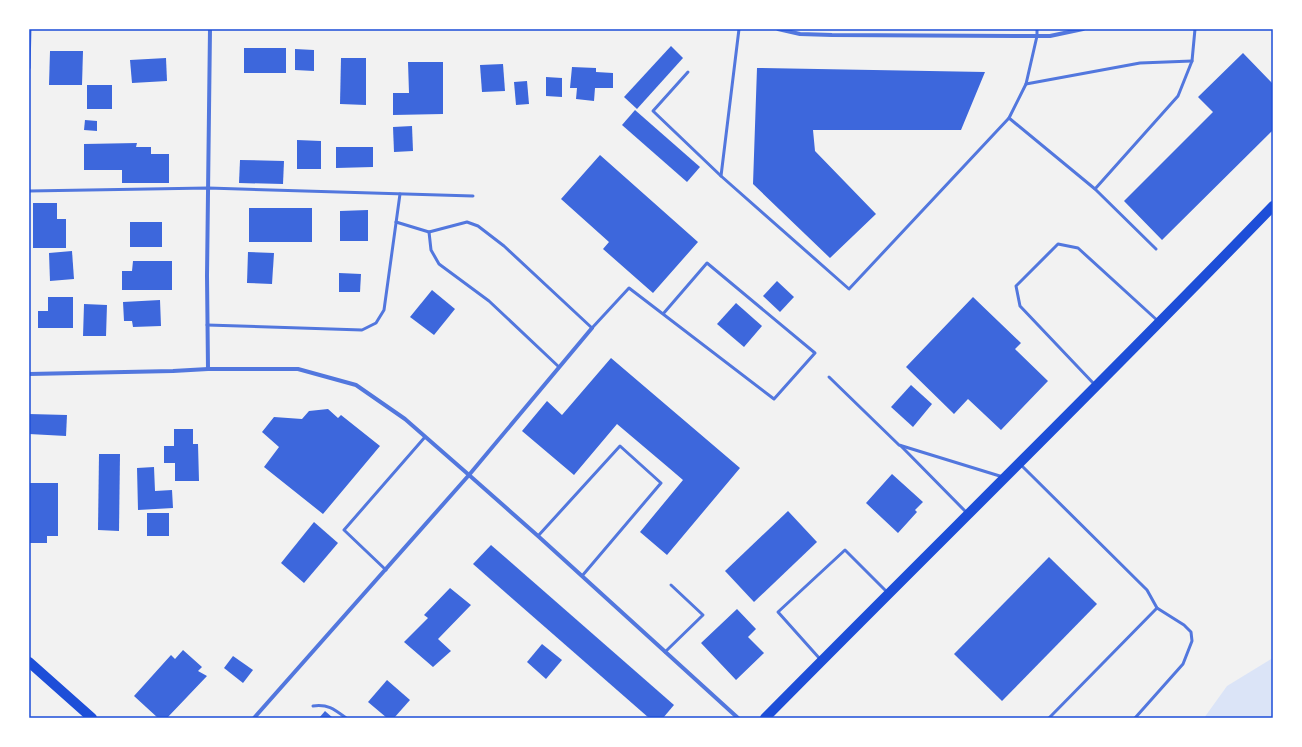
<svg xmlns="http://www.w3.org/2000/svg" width="1302" height="747" font-family="'Sofia Sans Condensed',sans-serif">
  <rect width="100%" height="100%" fill="#f2f2f2"/>
  <path fill="#dbe4f7" d="M1273,658V718H1204L1227,686Z"/>
  <g fill="#3d67dc">
    <path d="M671,46L683,58L637,109L624,97Z"/>
    <rect x="244" y="48" width="42" height="25"/>
    <path d="M295,49L314,50V71L295,70Z"/>
    <path d="M50,51H83L82,85H49Z"/>
    <path d="M1243,53L1273,84V130L1162,240L1124,201L1213,112L1198,97Z"/>
    <path d="M166,58L167,81L132,83L130,60Z"/>
    <path d="M341,58H366V105L340,104Z"/>
    <path d="M408,62H443V114L393,115V93H409Z"/>
    <path d="M503,64L505,91L482,92L480,65Z"/>
    <path d="M572,67L596,68V72L613,73V88H595L594,101L576,99L577,88H570Z"/>
    <path d="M757,68L985,72L961,130H813L815,151L876,214L830,258L753,184Z"/>
    <path d="M546,77L562,78V97L546,96Z"/>
    <path d="M527,81L529,104L516,105L514,82Z"/>
    <rect x="87" y="85" width="25" height="24"/>
    <path d="M635,110L700,167L687,182L622,125Z"/>
    <path d="M85,120L97,121V131L84,130Z"/>
    <path d="M412,126L413,151L394,152L393,127Z"/>
    <path d="M297,140L321,141V169H297Z"/>
    <path d="M137,143L136,147H151V154H169V183H122V170H84V144Z"/>
    <path d="M336,147H373V167L336,168Z"/>
    <path d="M600,155L698,242L653,293L603,249L609,242L561,199Z"/>
    <path d="M240,160L284,161L283,184L239,183Z"/>
    <path d="M33,203H57V219H66V248H33Z"/>
    <rect x="249" y="208" width="63" height="34"/>
    <path d="M368,210V241H340V211Z"/>
    <rect x="130" y="222" width="32" height="25"/>
    <path d="M72,251L74,279L50,281L49,253Z"/>
    <path d="M248,252L274,253L272,284L247,283Z"/>
    <path d="M133,261H172V290H122V271H132Z"/>
    <path d="M339,273L361,274L360,292H339Z"/>
    <path d="M777,281L794,297L780,312L763,296Z"/>
    <path d="M432,290L455,309L434,335L410,317Z"/>
    <path d="M48,297H73V328H38V311H48Z"/>
    <path d="M973,297L1021,343L1015,349L1048,381L1001,430L968,399L954,414L906,367Z"/>
    <path d="M160,300L161,326L133,327L132,321H124L123,302Z"/>
    <path d="M736,303L762,326L744,347L717,324Z"/>
    <path d="M84,304L107,305L106,336H83Z"/>
    <path d="M611,358L740,468L667,555L640,532L683,480L669,468L617,424L574,475L522,431L547,401L562,415Z"/>
    <path d="M911,385L932,404L913,427L891,407Z"/>
    <path d="M328,409L338,418L341,415L380,446L323,514L264,467L279,447L262,432L274,417L302,419L309,411Z"/>
    <path d="M29,414L67,415L66,436L29,434Z"/>
    <path d="M174,429H193V444H198L199,481H175V463H164V446H174Z"/>
    <path d="M99,454H120L119,531L98,530Z"/>
    <path d="M154,467L155,491L172,490L173,508L138,510L137,468Z"/>
    <path d="M892,474L923,502L915,510L917,512L898,533L866,503Z"/>
    <path d="M29,483H58V536H47V543H29Z"/>
    <path d="M788,511L817,542L754,602L725,571Z"/>
    <rect x="147" y="513" width="22" height="23"/>
    <path d="M314,522L338,543L304,583L281,563Z"/>
    <path d="M491,545L674,705L663,718H649L473,564Z"/>
    <path d="M1049,557L1097,604L1002,701L954,654Z"/>
    <path d="M450,588L471,605L438,639L451,651L433,667L404,642L428,618L424,615Z"/>
    <path d="M737,609L756,629L748,637L764,653L736,680L701,643Z"/>
    <path d="M542,644L562,660L546,679L527,662Z"/>
    <path d="M183,650L202,667L198,671L207,676L167,718H158L134,696L171,655L175,659Z"/>
    <path d="M233,656L253,670L243,683L224,668Z"/>
    <path d="M387,680L410,700L394,718H387L368,702Z"/>
    <path d="M325,711L333,718H319Z"/>
  </g>
  <g fill="none" stroke-linecap="round" stroke-linejoin="round">
    <g stroke="#5277de" stroke-width="3">
      <path d="M739,29L721,176L849,289L1009,118L1026,84L1037,36V29"/>
      <path d="M29,68L30,29"/>
      <path d="M688,72L653,111L721,176"/>
      <path d="M1026,84L1140,63L1192,61"/>
      <path d="M1009,118L1095,189L1156,249"/>
      <path d="M1095,189L1178,96L1192,61L1195,29"/>
      <path d="M29,191L208,188L473,196"/>
      <path d="M396,222L429,232L467,222L478,226L504,246L592,328L629,288L774,399L815,353L707,263L663,314"/>
      <path d="M429,232L431,250L439,264L489,301L559,367"/>
      <path d="M207,325L362,330L376,323L384,310L400,194"/>
      <path d="M829,377L899,445L1003,477"/>
      <path d="M1095,385L1020,306L1016,286L1058,244L1078,248L1158,321"/>
      <path d="M901,446L967,513"/>
      <path d="M1021,465L1147,590L1157,608"/>
      <path d="M538,536L620,446L661,483L582,576"/>
      <path d="M386,570L344,530L425,437"/>
      <path d="M665,652L703,615L671,585"/>
      <path d="M820,659L778,612L845,550L887,592"/>
      <path d="M313,706C328,704 334,709 346,718"/>
      <path d="M1049,718L1157,608L1184,625L1191,632L1192,641L1183,664L1135,718"/>
    </g>
    <g stroke="#5277de" stroke-width="4">
      <path d="M778,29L800,34L832,35L1015,36H1050L1083,29"/>
      <path d="M208,369L207,276L210,29"/>
      <path d="M29,374L173,371L208,369H298L356,385L405,419L469,475L538,536L738,718"/>
      <path d="M254,718L469,475L592,328"/>
    </g>
    <g stroke="#1d4ed8" stroke-width="10">
      <path d="M29,662L92,718"/>
      <path d="M765,718C934,547 1106,379 1273,206"/>
    </g>
  </g>
  <rect width="1302" height="747" fill="none" stroke="#ffffff" stroke-width="60"/>
  <rect x="30" y="30" width="1242" height="687" fill="none" stroke="#1d4ed8" stroke-width="1.5"/>
</svg>
